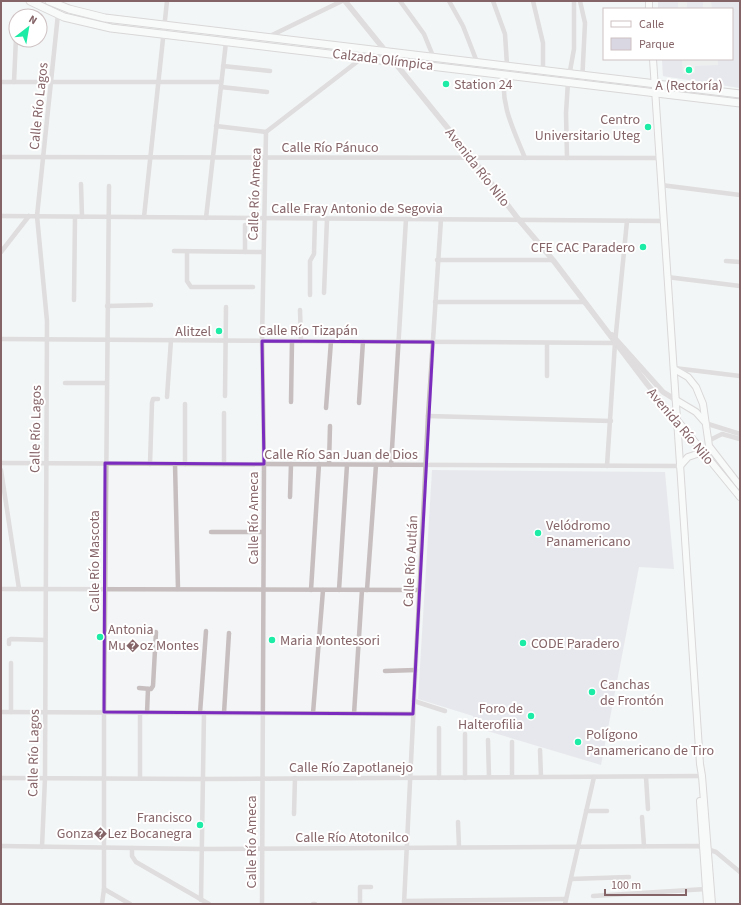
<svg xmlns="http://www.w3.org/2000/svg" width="741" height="905" font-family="'Source Sans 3',sans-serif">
  <rect width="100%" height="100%" fill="#f3f5f6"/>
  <path fill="#e6e6e7" d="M658,1H740V88L663,76L662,59H732V9H659Z"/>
  <g fill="#d9d8e2">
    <rect x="658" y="1" width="20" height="8"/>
    <rect x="687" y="1" width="16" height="8"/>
    <path d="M711,1H740V88L663,76L662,59H682L683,74L695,73V66L718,65V59H732V9H712Z"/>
    <path d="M432,470L665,472L674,569L639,567L601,765L474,727L473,716L418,699Z"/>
  </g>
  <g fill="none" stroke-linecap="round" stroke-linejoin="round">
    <defs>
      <g id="secondary">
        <path d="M649,1V9"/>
        <path d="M653,59L700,764L702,776L712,904"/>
        <path d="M674,369L688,377L696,387L703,404L709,446L740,486"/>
        <path d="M676,400L696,412L704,421"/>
        <path d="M677,420L740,497"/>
        <path d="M680,466L688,457L703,452"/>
        <path d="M700,801L707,904"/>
      </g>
      <g id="primary">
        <path d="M30,1L64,17L111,28L740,103"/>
        <path d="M49,1L69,9L105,18L740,94"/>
      </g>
    </defs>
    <use href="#secondary" stroke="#bdb3b4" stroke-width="8"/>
    <use href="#primary" stroke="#bbb2b3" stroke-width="9"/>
    <g stroke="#c7bebf" stroke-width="4.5">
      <path d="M400,1L424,34L433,56"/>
      <path d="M449,1L463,26L477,62"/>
      <path d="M493,1L505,34L507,65"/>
      <path d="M533,1L543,43V69"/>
      <path d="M580,1L585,23L582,83"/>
      <path d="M268,37L342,1"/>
      <path d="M223,66L270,71"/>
      <path d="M504,74C501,107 513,128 525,158"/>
      <path d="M1,82H221"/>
      <path d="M14,82L16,38"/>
      <path d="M221,87L267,92"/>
      <path d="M216,126L266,132L362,58"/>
      <path d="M1,157L659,158"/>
      <path d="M567,158L566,113L568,82L574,49V1"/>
      <path d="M81,184L82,217"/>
      <path d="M661,185L740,195"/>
      <path d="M1,216L664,221"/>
      <path d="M144,217L167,1"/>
      <path d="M206,218L226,42"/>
      <path d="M174,251L263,252"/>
      <path d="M1,252L29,216"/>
      <path d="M187,252V281L191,287H253"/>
      <path d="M245,252V225"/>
      <path d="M437,260H553"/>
      <path d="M726,261L740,262"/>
      <path d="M667,277L740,286"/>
      <path d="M324,293L327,219"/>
      <path d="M310,295V261L314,254L315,219"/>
      <path d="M74,300L75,217"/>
      <path d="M435,302H585"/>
      <path d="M107,306L151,305"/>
      <path d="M300,310L301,341"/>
      <path d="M1,339L615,343"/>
      <path d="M674,368L740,376"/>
      <path d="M547,376V343"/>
      <path d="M65,383H106"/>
      <path d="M225,396L226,307"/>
      <path d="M167,397L171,340"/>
      <path d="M291,402L292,341"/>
      <path d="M359,403L363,341"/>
      <path d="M185,404V464"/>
      <path d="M326,408L331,341"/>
      <path d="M224,413V464"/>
      <path d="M428,416L611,421"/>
      <path d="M705,423L740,434"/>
      <path d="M708,441L722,434L740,439"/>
      <path d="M1,463L680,466"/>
      <path d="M150,464L152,403L153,399H158"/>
      <path d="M175,464L178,589"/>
      <path d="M329,464L330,426"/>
      <path d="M391,465L406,219"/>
      <path d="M607,466L615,343L627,221"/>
      <path d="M1,470L19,589"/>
      <path d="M290,497L291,464"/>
      <path d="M211,532H263"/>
      <path d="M1,589L420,590"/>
      <path d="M311,590L319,464"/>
      <path d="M339,590L347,465"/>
      <path d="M367,590L376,465"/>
      <path d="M9,644V640L11,639L45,640"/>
      <path d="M385,671L416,670"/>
      <path d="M139,688L151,689L153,686L156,632"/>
      <path d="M414,701L445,711"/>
      <path d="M1,712L413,714"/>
      <path d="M11,712V663"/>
      <path d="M147,713L148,689"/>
      <path d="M200,713L206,631"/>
      <path d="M224,713L229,633"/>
      <path d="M313,713L323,590"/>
      <path d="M354,714L362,590"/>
      <path d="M439,728V778"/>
      <path d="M465,734V778"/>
      <path d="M488,740L489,777"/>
      <path d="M512,742V777"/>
      <path d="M540,750L541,777"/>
      <path d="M646,777L648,809"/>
      <path d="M1,778L203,779L702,776"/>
      <path d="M140,778V713"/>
      <path d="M586,811H607"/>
      <path d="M294,814L295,778"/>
      <path d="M642,817L644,846"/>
      <path d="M458,822L459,847"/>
      <path d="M1,846L201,849L698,846L716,852L740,872"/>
      <path d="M42,847L45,778L47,321L37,216L58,14"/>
      <path d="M132,848V856L136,862L209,904"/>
      <path d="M571,879L629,877"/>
      <path d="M104,889L130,904"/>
      <path d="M593,896L706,889"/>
      <path d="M201,900L204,713"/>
      <path d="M404,901L566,899"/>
      <path d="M102,904L104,889V712L109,186"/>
      <path d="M262,904L264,464L262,341L266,132"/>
      <path d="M313,904H315"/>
      <path d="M360,904V887H371"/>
      <path d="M404,904L428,416L441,219"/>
      <path d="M565,904L594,777"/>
    </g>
    <g stroke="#c7bebf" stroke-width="5.5">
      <path d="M345,1L472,158L519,220L553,260L647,384L677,420"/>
      <path d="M612,335L663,392L676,400"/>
    </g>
    <use href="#secondary" stroke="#fff" stroke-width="6"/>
    <use href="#primary" stroke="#fff" stroke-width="7"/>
  </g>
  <path d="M0 0H741V905H0ZM262,341L433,342L413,714L104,712L105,463L264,464Z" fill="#f3f5f6" fill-opacity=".55" fill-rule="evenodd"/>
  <path fill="none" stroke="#7b2cbf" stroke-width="3" stroke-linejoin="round" d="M262,341L433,342L413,714L104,712L105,463L264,464Z"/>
  <g fill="#1deca7" stroke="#fff" stroke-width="1.5">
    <circle cx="689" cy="70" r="4"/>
    <circle cx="446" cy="84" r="4"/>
    <circle cx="648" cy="127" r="4"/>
    <circle cx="643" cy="247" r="4"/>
    <circle cx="219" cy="331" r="4"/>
    <circle cx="538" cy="533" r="4"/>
    <circle cx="100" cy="637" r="4"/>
    <circle cx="272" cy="640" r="4"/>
    <circle cx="523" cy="643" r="4"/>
    <circle cx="592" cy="692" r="4"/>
    <circle cx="531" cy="716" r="4"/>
    <circle cx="578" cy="742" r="4"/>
    <circle cx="200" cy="825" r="4"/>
  </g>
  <g text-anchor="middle" stroke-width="4" stroke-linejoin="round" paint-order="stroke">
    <g font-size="14" fill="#856468" stroke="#fff">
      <text transform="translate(383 59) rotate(7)" y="5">Calzada Olímpica</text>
      <text transform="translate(38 106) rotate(-84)" y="5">Calle Río Lagos</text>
      <text x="330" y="152">Calle Río Pánuco</text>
      <text transform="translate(478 167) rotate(52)" y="5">Avenida Río Nilo</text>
      <text transform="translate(254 194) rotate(-88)" y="5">Calle Río Ameca</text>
      <text x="357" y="213">Calle Fray Antonio de Segovia</text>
      <text x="308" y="335">Calle Río Tizapán</text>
      <text transform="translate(681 426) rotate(50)" y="5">Avenida Río Nilo</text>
      <text transform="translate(35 429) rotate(-89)" y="5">Calle Río Lagos</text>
      <text x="341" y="459">Calle Río San Juan de Dios</text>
      <text transform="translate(253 518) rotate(-90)" y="5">Calle Río Ameca</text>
      <text transform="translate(94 561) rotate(-90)" y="5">Calle Río Mascota</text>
      <text transform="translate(410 561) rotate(-87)" y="5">Calle Río Autlán</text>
      <text transform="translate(33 753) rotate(-89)" y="5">Calle Río Lagos</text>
      <text x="351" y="772">Calle Río Zapotlanejo</text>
      <text x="352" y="842">Calle Río Atotonilco</text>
      <text transform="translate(251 842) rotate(-90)" y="5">Calle Río Ameca</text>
    </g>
    <g font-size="14" fill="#856468" stroke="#fff" text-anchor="start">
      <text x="454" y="89">Station 24</text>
      <text x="689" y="90" text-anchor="middle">A (Rectoría)</text>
      <text x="640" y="124" text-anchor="end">Centro<tspan x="640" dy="16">Universitario Uteg</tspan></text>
      <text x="635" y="252" text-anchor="end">CFE CAC Paradero</text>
      <text x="211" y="336" text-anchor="end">Alitzel</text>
      <text x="546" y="530">Velódromo<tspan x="546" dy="16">Panamericano</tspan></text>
      <text x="108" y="634">Antonia<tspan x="108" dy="16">Mu�oz Montes</tspan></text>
      <text x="280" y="645">Maria Montessori</text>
      <text x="531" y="648">CODE Paradero</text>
      <text x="600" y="689">Canchas<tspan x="600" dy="16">de Frontón</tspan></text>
      <text x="523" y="713" text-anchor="end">Foro de<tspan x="523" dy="16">Halterofilia</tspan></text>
      <text x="586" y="739">Polígono<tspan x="586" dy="16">Panamericano de Tiro</tspan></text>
      <text x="192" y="822" text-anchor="end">Francisco<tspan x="192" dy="16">Gonza�Lez Bocanegra</tspan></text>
    </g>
  </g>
  <rect width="741" height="905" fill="none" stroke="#856468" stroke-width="4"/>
  <rect x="603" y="8" width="130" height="52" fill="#ffffff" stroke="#cec1c3"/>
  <rect x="611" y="21" width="20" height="6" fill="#ffffff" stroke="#cec1c3"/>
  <text x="639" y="28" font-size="12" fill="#856468">Calle</text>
  <rect x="611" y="38" width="20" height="12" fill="#d9d8e2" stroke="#cec1c3"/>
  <text x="639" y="48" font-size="12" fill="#856468">Parque</text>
  <g transform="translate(28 28) rotate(31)"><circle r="19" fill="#ffffff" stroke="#cec1c3"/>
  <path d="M0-3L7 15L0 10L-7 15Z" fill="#1deca7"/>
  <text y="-6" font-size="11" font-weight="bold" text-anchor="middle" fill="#856468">N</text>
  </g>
  <path d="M605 889v6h81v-6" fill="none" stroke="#856468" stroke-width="2"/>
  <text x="611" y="889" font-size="12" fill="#856468" stroke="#ffffff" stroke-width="3" paint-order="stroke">100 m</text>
</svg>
